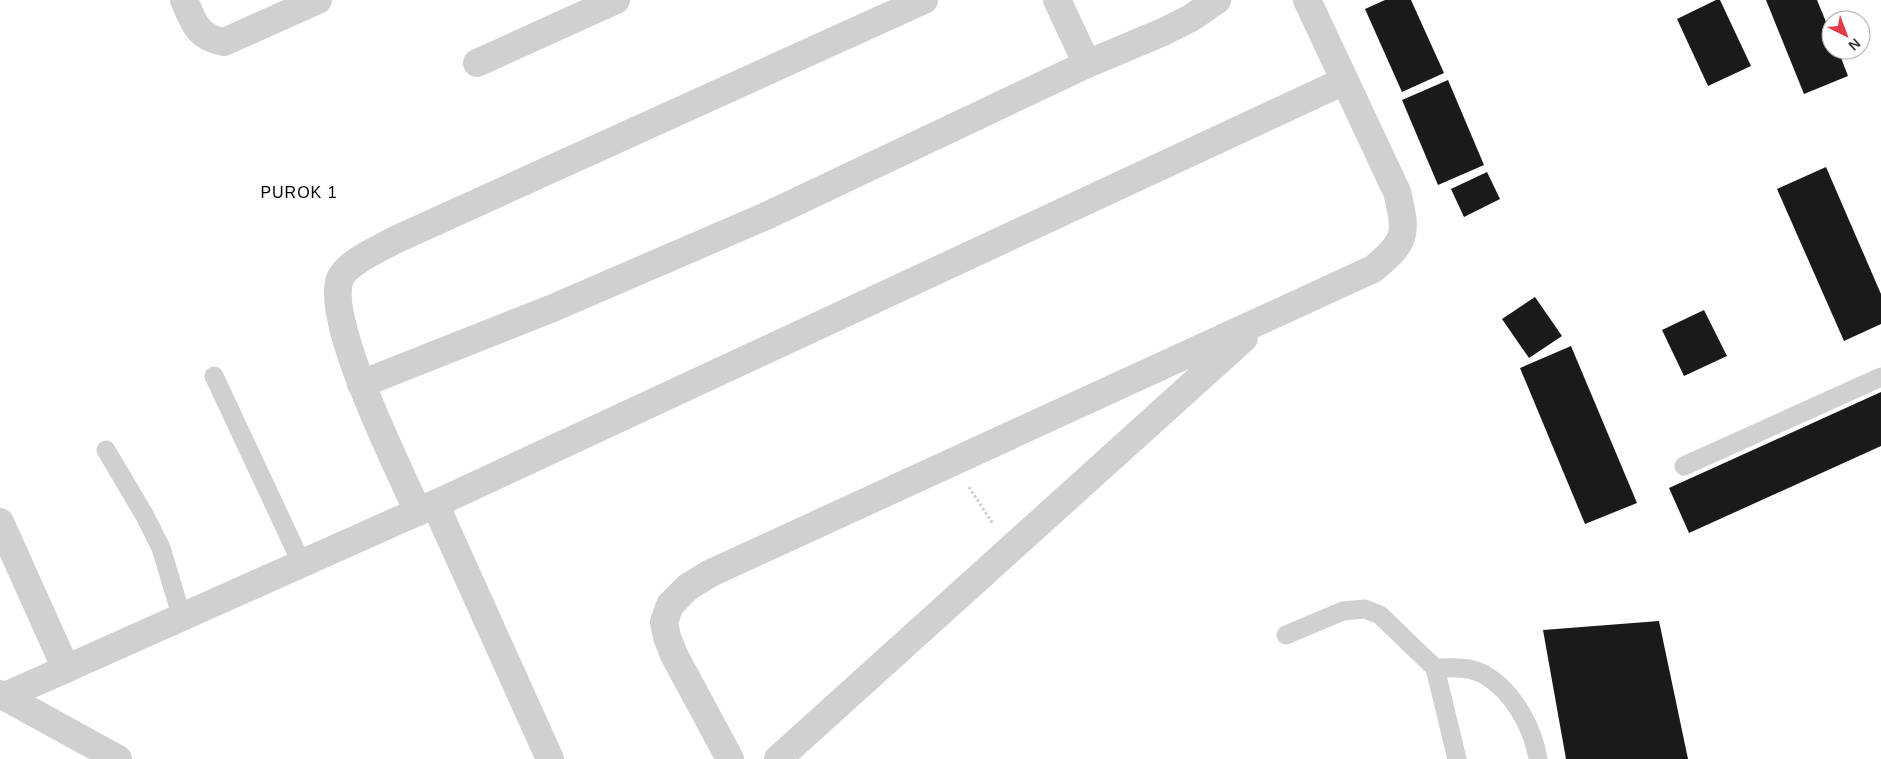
<svg xmlns="http://www.w3.org/2000/svg" width="1881" height="759" font-family="Arial,sans-serif">
  <rect width="100%" height="100%" fill="#fff"/>
  <g fill="#1a1a1a">
    <path d="M1385,0H1411L1444,73L1402,92L1365,9Z"/>
    <path d="M1716,0H1720L1751,66L1708,86L1677,19Z"/>
    <path d="M1766,0H1817L1831,34V50H1838L1848,76L1804,94Z"/>
    <path d="M1448,80L1484,165L1438,185L1402,100Z"/>
    <path d="M1826,167L1881,294V324L1844,341L1777,189Z"/>
    <path d="M1487,172L1500,199L1464,217L1451,189Z"/>
    <path d="M1535,297L1562,336L1529,358L1502,319Z"/>
    <path d="M1704,310L1727,356L1684,376L1662,330Z"/>
    <path d="M1571,346L1637,503L1585,524L1520,368Z"/>
    <path d="M1881,392V446L1689,533L1669,488Z"/>
    <path d="M1659,621L1688,759H1566L1543,630Z"/>
  </g>
  <g fill="none" stroke-linecap="round" stroke-linejoin="round">
    <path stroke="#cdcdcd" stroke-width="3" stroke-dasharray="2.5 2.5" stroke-linecap="butt" d="M969,487L993,524"/>
    <g stroke="#d0d0d0" stroke-width="19">
      <path d="M214,376L302,564"/>
      <path d="M106,450L145,516L161,548L182,618"/>
      <path d="M1684,466L1881,377"/>
      <path d="M1286,635L1343,611L1365,609L1380,615L1435,668L1457,759"/>
      <path d="M1435,668C1451,668 1470,666 1485,675C1513,691 1533,728 1538,759"/>
    </g>
    <g stroke="#d0d0d0" stroke-width="28">
      <path d="M184,0C194,23 197,37 224,42L318,0"/>
      <path d="M1057,0L1087,64"/>
      <path d="M477,63L616,0"/>
      <path d="M361,384L553,308L766,216L1087,64L1163,32L1191,18L1217,0"/>
      <path d="M435,504L550,759"/>
      <path d="M418,512C399,469 324,320 340,279C347,262 379,249 395,240L924,0"/>
      <path d="M0,522L66,669"/>
      <path d="M0,694L118,759"/>
      <path d="M5,696L435,504L1344,81"/>
      <path d="M730,759L674,655L667,637L664,622L670,605L688,587L711,573L1373,269C1407,242 1407,233 1397,192L1307,0"/>
      <path d="M778,759L1244,338"/>
    </g>
  </g>
  <g text-anchor="middle" stroke-width="5" stroke-linejoin="round" paint-order="stroke">
    <g font-size="16" letter-spacing="1" fill="#000" stroke="#fff">
      <text x="299" y="198">PUROK 1</text>
    </g>
  </g>
  <g transform="translate(1846 35) rotate(138)"><circle r="24" fill="#ffffff" stroke="#adadad"/>
  <path d="M0-4L9 19L0 12L-9 19Z" fill="#e63946"/>
  <text y="-8" font-size="14" font-weight="bold" text-anchor="middle" fill="#333333">N</text>
  </g>
</svg>
